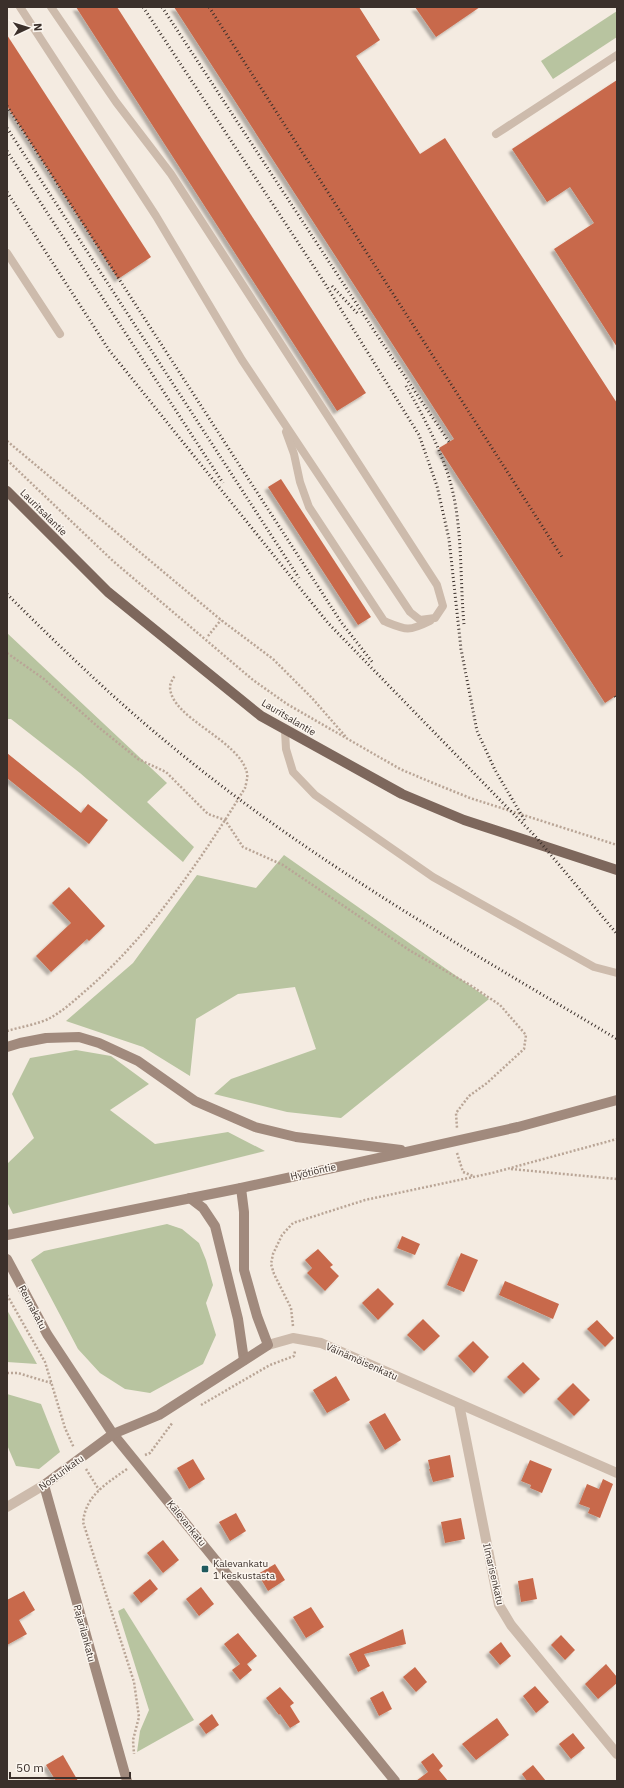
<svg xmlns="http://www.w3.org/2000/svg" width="624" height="1788" font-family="'IBM Plex Sans',sans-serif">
  <defs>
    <filter id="shadow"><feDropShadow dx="-3.5" dy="3.5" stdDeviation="1" flood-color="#0004"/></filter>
  </defs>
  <rect width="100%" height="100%" fill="#f4ebe1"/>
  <g fill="#b8c4a0">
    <path d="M617,11V37L553,79L541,61Z"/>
    <path d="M7,633L167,783L147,802L194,847L183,862L80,773L11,719H7Z"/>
    <path d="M284,855L489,999L341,1118L287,1112L214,1094L231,1079L316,1049L295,987L238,994L196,1019L190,1076L143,1047L66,1021L133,963L197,875L256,888Z"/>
    <path d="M76,1050L111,1056L149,1084L110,1110L155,1144L228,1132L265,1151L13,1214L7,1202V1164L34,1138L12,1094L30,1058Z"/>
    <path d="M167,1224L182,1229L199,1243L206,1260L213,1285L206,1303L216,1335L203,1364L150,1393L125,1389L100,1373L78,1349L31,1260L44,1251Z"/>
    <path d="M7,1310L37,1364L7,1362Z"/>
    <path d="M7,1394L41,1404L60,1452L39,1469L16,1466L7,1445Z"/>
    <path d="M124,1608L194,1720L137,1752L140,1731L149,1710L118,1611Z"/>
  </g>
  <g fill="#c8694b" filter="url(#shadow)">
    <path d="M76,7H117L366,393L337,411Z"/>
    <path d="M174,7H359L380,40L356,56L420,154L445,138L617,403V695L605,703L439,448L454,439Z"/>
    <path d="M415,7H480L436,37Z"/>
    <path d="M7,35L151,257L118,279L7,106Z"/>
    <path d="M617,80V347L554,249L594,223L570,187L547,202L512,149Z"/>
    <path d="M281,479L371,617L358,625L268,487Z"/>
    <path d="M7,753L81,813L88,804L108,820L89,844L7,778Z"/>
    <path d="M69,887L105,926L89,941L87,939L51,972L36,956L71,923L52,903Z"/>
    <path d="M402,1236L420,1244L415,1255L397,1248Z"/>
    <path d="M318,1249L333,1265L330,1267L339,1276L325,1291L307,1273L312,1268L305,1260Z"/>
    <path d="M461,1253L478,1260L464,1292L447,1285Z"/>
    <path d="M505,1281L559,1304L553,1319L499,1295Z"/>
    <path d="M378,1288L394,1304L378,1320L362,1303Z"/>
    <path d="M423,1319L440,1336L424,1351L407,1335Z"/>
    <path d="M597,1320L614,1338L605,1347L587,1329Z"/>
    <path d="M473,1341L489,1357L474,1373L458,1356Z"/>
    <path d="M523,1362L540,1379L524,1394L507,1377Z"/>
    <path d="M336,1376L350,1400L327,1413L313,1390Z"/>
    <path d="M573,1383L590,1400L574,1416L557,1399Z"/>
    <path d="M385,1413L401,1440L385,1450L369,1422Z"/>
    <path d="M450,1455L454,1477L433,1482L429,1469H430L428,1460Z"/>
    <path d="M193,1459L205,1479L189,1489L177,1468Z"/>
    <path d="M530,1460L552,1469L542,1493L530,1488L531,1485L521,1481Z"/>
    <path d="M603,1479L613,1484L600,1518L588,1513L590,1508L579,1504L587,1484L599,1489Z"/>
    <path d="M236,1513L246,1531L230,1541L219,1522Z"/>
    <path d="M461,1518L465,1539L445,1543L441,1522Z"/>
    <path d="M163,1540L179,1560L163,1573L147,1553Z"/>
    <path d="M275,1564L285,1580L268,1591L258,1574Z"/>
    <path d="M533,1578L537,1599L521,1602L518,1581Z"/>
    <path d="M150,1579L158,1589L141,1603L133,1593Z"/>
    <path d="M201,1587L214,1604L199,1616L186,1599Z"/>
    <path d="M24,1591L35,1610L19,1620L27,1634L7,1645V1600Z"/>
    <path d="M311,1607L324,1627L306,1638L293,1617Z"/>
    <path d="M403,1629L406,1644L364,1654L370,1666L358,1672L349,1654Z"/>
    <path d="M238,1633L257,1656L247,1664L252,1670L240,1680L232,1670L240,1664L224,1644Z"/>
    <path d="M561,1635L575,1650L565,1660L551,1645Z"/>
    <path d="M501,1642L511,1656L500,1665L489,1652Z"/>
    <path d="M606,1664L617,1677V1683L598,1699L585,1684Z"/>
    <path d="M415,1667L427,1682L416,1692L403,1677Z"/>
    <path d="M535,1686L549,1702L536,1713L523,1696Z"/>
    <path d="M280,1687L294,1703L290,1706L300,1722L290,1728L280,1714L279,1715L266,1698Z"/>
    <path d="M383,1691L392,1709L379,1716L370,1698Z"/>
    <path d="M212,1714L219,1725L206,1734L199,1724Z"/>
    <path d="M497,1718L509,1735L476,1760L462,1744Z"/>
    <path d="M573,1733L585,1748L571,1759L559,1744Z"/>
    <path d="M433,1753L443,1766L439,1770L448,1781H416L428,1772L421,1762Z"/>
    <path d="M63,1755L78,1781H56L46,1765Z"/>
    <path d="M533,1765L546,1781H527L522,1774Z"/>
  </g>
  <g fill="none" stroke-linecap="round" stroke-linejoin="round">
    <g stroke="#b9a596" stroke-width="2.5" stroke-dasharray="2 2" stroke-linecap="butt">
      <path d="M7,441L221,620L273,659L312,698L346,737"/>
      <path d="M7,460L113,561L253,680L287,704L400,769L433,783L470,798L617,845"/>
      <path d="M208,636L221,620"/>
      <path d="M7,653L44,679L97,726L138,759L166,772L208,814L225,820L243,847L283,865L409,950L470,985L500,1005L526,1035L524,1049L487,1083L469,1096L456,1113L457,1128"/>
      <path d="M7,1031C20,1027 39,1024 50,1018C65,1010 78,997 91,986C151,933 203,857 245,788C246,784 248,777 247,773C239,739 171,719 170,687C170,683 173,679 175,675"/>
      <path d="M457,1153L463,1172L473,1176"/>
      <path d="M511,1169L617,1179"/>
      <path d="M7,1295L45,1362L65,1428L74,1448"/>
      <path d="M293,1326L291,1308L274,1274L271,1264L273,1254L282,1235L293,1223L365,1200L492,1173L617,1139"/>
      <path d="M7,1373H18L51,1383"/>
      <path d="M201,1405L270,1365L294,1356L295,1351"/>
      <path d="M145,1455L150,1453L173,1422"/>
      <path d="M86,1469L99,1490"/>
      <path d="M127,1469C106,1484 86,1495 83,1522L134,1682L139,1717L133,1740L134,1754"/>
    </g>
    <g stroke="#cdbbac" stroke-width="8">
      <path d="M20,7L156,216L242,360L410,612L420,620L435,618L443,606L437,585L171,174L116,102L51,7"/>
      <path d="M496,134L617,55"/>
      <path d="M7,253L60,334"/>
      <path d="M286,432L294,454L300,482L309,507L384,621C406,630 408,632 430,621"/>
      <path d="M285,731L286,749L293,772L315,795L433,877L594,967L617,973"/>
    </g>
    <g stroke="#cdbbac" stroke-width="10">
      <path d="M268,1345L293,1338L321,1343L617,1473"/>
      <path d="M459,1404L499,1605L511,1625L617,1754"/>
      <path d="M7,1507L44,1485"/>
    </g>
    <g stroke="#a18a7d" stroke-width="10">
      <path d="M7,1047L20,1043L46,1038L79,1037L99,1043L138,1061L195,1101L255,1127L296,1137L401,1150"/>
      <path d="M190,1198L203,1208L215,1226L238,1319L244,1360"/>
      <path d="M7,1235L241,1188L411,1151L518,1127L617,1100"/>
      <path d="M7,1259L47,1334L113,1434L395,1781"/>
      <path d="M127,1781L44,1485L113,1434L159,1415L268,1345L257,1316L244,1270V1212L241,1188"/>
    </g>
    <path stroke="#7d675c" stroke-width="10" d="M7,491L108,592L261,716L402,794L464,820L617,870"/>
    <g stroke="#3b302b" stroke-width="3" stroke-dasharray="1 3" stroke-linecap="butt">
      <path d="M143,7L324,282L419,435L437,486L449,539L461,649L477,731L495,770L525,821"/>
      <path d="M162,7L377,335L449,442"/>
      <path d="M209,7L562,557"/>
      <path d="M7,106L341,622L373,663"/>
      <path d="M7,128L299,578"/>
      <path d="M7,151L223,483"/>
      <path d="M7,192L109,350L328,623L535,836L617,934"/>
      <path d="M332,286L359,315"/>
      <path d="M406,386C421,412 435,438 445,466C464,516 459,571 464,624"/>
      <path d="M7,594C61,648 116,701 175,749C311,861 466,949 617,1039"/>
      <path d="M615,696L617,699"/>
    </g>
  </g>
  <rect fill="#1f5a5e" stroke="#fbf5ee" stroke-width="1.5" x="201" y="1565" width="8" height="8" rx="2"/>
  <g text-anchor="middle" stroke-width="3" stroke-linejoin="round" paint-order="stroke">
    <g font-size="10" fill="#3b302b" stroke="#fbf5ee">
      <text transform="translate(44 512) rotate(45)" y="4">Lauritsalantie</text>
      <text transform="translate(289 717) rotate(31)" y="4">Lauritsalantie</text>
      <text transform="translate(313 1171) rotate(-13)" y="4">Hyötiöntie</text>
      <text transform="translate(33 1307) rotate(62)" y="4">Reunakatu</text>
      <text transform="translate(362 1361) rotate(24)" y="4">Väinämöisenkatu</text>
      <text transform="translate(61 1472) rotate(-36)" y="4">Nosturikatu</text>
      <text transform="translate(187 1523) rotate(51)" y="4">Kalevankatu</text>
      <text transform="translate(494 1574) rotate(77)" y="4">Ilmarisenkatu</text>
      <text transform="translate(85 1633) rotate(75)" y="4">Pajarilankatu</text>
    </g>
    <g font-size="10" fill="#3b302b" stroke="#fbf5ee" text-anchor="start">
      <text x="213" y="1567">Kalevankatu<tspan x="213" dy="12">1 keskustasta</tspan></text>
    </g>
  </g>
  <rect width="624" height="1788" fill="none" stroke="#3b302b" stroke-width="16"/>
  <g transform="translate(28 28) rotate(86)" stroke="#fbf5ee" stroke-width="3" paint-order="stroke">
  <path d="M0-3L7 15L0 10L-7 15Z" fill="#3b302b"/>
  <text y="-6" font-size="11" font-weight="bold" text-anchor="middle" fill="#3b302b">N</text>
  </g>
  <path d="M10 1772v6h120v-6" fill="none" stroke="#3b302b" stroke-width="2"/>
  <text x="16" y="1772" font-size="12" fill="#3b302b" stroke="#fbf5ee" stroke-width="3" paint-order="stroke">50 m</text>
</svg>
